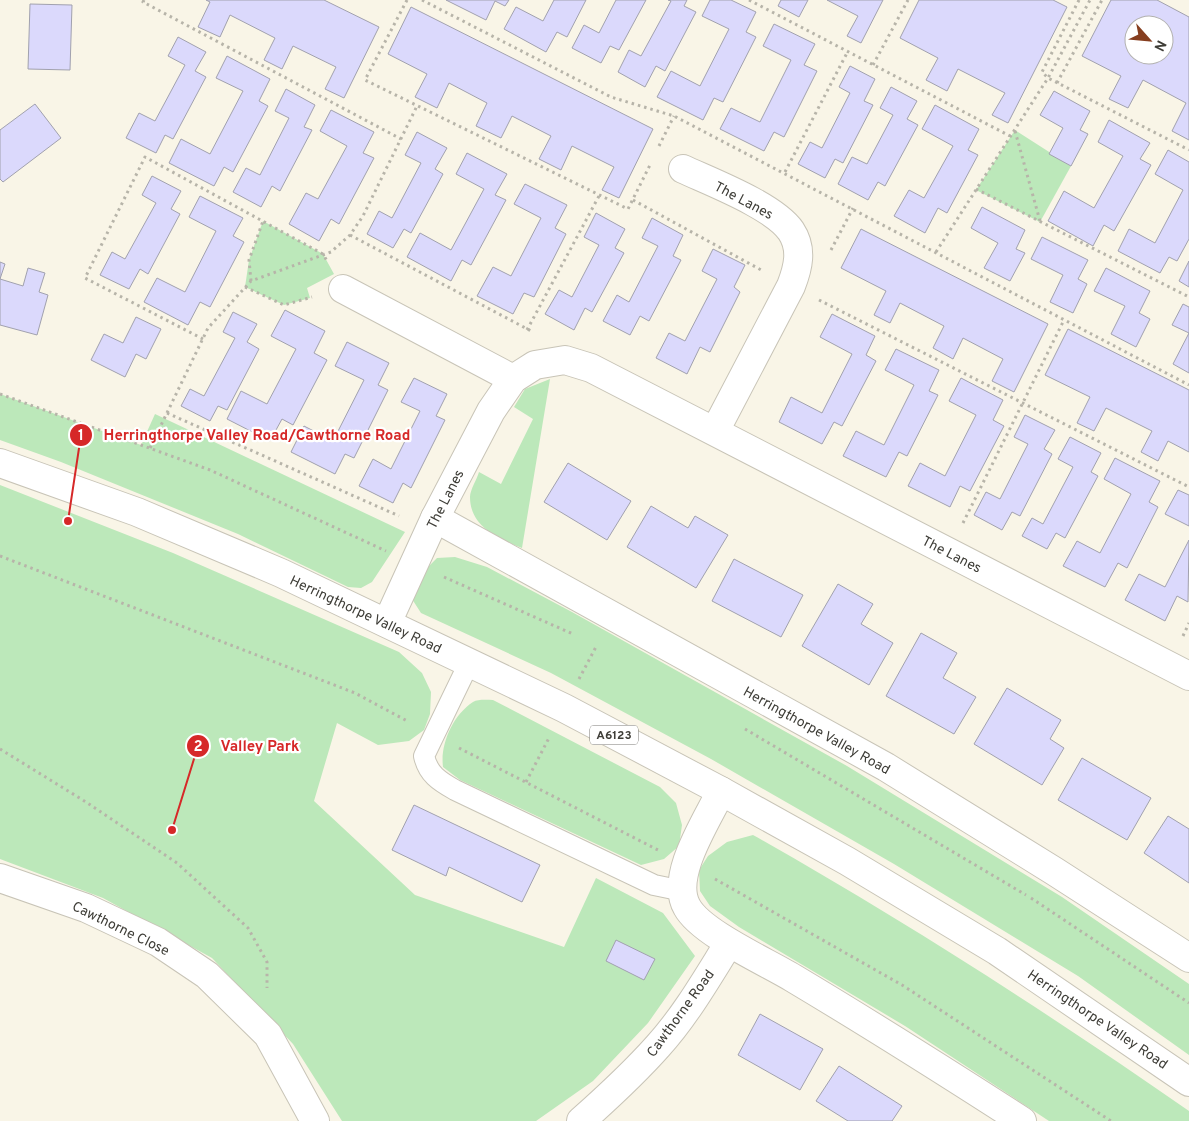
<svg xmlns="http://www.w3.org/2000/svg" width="1189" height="1121" font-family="Overpass,sans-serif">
  <rect width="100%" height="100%" fill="#f9f5e7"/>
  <g fill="#bce8ba">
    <path d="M1015,130L1071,166L1040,222L976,190Z"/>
    <path d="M263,221L323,254L334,274L307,288L310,298L284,305L245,287L249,260Z"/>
    <path d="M550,379L522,548C499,539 470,527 470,497C470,490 477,479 479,472L501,484L533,419L514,407L525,389Z"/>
    <path d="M0,394L141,445L155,414L405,532L372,582L361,588L348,587L238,534L61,462L0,440Z"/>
    <path d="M0,485L173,553L399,652L422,673L431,692L430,714L424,730L409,741L378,745L337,723L314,801L415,895L564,947L596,878L663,913L695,956L648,1023L593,1081L536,1121H342L293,1044L212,958L103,898L0,859Z"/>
    <path d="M455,557L487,567L572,612L847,766L1062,897L1189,984V1055L1078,976L894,864L711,759L551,673L421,613L412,599L426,569L437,558Z"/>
    <path d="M493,700L660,787L676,803L682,825L679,846L664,859L641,865L460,780L443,767C440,744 453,715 473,702C478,699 487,700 493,700Z"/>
    <path d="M753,835C902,919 1048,1013 1189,1111V1121H1049L905,1026L739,927L710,906L700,891L699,870L708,856L727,842Z"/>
  </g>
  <g fill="#dbd9fc" stroke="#a1a1ae" fill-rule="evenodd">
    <path d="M206,0H324L379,27L344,98L325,89L336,67L293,46L282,69L264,60L275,38L230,15L220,37L198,27L210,2Z"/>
    <path d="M446,0H509L505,6L495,1L486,20Z"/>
    <path d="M554,0H586L567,37L557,32L546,52L504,29L516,7L543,21Z"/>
    <path d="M616,0H646L619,50L610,46L601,63L572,48L584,25L599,33Z"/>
    <path d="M668,0H687L684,6L696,12L665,71L656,66L645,87L618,72L629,50L641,56L671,1Z"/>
    <path d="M710,0H731L756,12L746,32L756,37L723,102L714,98L703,120L657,97L671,71L700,86L729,29L702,16Z"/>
    <path d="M781,0H808L799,17L778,6Z"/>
    <path d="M827,0H883L861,43L847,36L858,16Z"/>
    <path d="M919,0H1053L1067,7L1008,123L992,115L1005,93L958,69L947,91L926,80L938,58L900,38Z"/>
    <path d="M1111,0H1157L1189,17V140L1172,131L1186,103L1143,80L1128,108L1109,99L1121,76L1082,56ZM1134,25H1164V55H1134Z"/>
    <path d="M30,4L72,5L70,70L28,69Z"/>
    <path d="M411,7L653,129L619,198L602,190L614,167L572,146L561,170L539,159L551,136L512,116L501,138L476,126L487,103L449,83L437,108L415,97L427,74L388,54Z"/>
    <path d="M774,24L815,44L804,65L817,71L784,137L774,132L764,151L720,129L731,108L760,122L791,60L763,46Z"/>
    <path d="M178,37L206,52L195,71L206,77L173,139L165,135L156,153L126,138L139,113L155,121L185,65L168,56Z"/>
    <path d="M227,56L270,79L259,101L268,106L233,172L224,167L214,186L169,163L181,139L210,154L243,91L216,78Z"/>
    <path d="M850,66L875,79L864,101L873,105L843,163L835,159L825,178L798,164L810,142L822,148L850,93L839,87Z"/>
    <path d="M891,87L917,101L907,119L918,125L885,186L878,182L868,200L838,184L852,157L867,164L893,115L880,108Z"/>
    <path d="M286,89L315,105L304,127L312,130L280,191L272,186L261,207L233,192L246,168L260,175L289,118L275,111Z"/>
    <path d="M1054,91L1090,111L1080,130L1088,134L1071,166L1049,154L1063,128L1040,115Z"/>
    <path d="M35,104L61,138L3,182L0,179V130Z"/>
    <path d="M935,105L979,129L968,150L978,155L947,213L938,208L925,233L894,216L909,190L924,198L953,146L922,129Z"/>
    <path d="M331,110L374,132L363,153L374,158L339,224L331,219L319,241L289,224L306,193L318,199L347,146L320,131Z"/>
    <path d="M1109,120L1150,143L1140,159L1151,165L1114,231L1104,225L1093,246L1048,221L1064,191L1094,208L1123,156L1098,142Z"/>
    <path d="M417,132L447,148L435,169L443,174L411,233L404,229L393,248L367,234L379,211L392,218L421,163L405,155Z"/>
    <path d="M1168,150L1189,162V239L1177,261L1169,257L1160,273L1118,251L1129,229L1155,243L1183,190L1155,174Z"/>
    <path d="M467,153L507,174L495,195L506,200L471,265L462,260L451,281L407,257L420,233L451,250L484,189L456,174Z"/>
    <path d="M152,176L181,191L171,209L180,214L148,274L140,269L129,289L100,275L112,252L125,259L156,203L142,195Z"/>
    <path d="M525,184L567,205L555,228L566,234L534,297L524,293L513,314L477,296L493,267L511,276L541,218L514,204Z"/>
    <path d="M200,196L243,218L233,236L244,242L210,307L200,302L188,325L144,302L157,278L185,292L216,231L189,217Z"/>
    <path d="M982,207L1025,230L1016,249L1025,253L1010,281L984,268L998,243L971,228Z"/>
    <path d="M596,213L625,229L615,248L624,253L592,312L585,308L574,330L545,314L559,290L572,297L599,245L584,237Z"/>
    <path d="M652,218L683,235L673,256L681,260L649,321L640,316L630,335L603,321L617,295L629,302L658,246L642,238Z"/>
    <path d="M861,229L1048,324L1014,392L992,381L1003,359L963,338L953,359L933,348L944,326L900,303L890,323L874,315L886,291L841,268Z"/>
    <path d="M1042,237L1088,260L1078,279L1087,284L1073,313L1050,302L1063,275L1031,259Z"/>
    <path d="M713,249L745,265L734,287L740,292L710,352L700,347L687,374L656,358L669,333L685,341L717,279L702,271Z"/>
    <path d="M1189,261V287L1179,281Z"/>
    <path d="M0,262L5,264L0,279L23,286L28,268L45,273L39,292L48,295L37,335L0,325Z"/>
    <path d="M1106,268L1150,291L1139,313L1150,319L1136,347L1111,334L1125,306L1094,291Z"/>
    <path d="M1183,304L1189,307V373L1173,364L1189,333L1172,325Z"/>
    <path d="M285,310L325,331L314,353L327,360L293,425L282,419L270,441L227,419L241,391L267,404L296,349L271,336Z"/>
    <path d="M233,312L257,324L247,342L259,349L227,410L218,406L210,421L181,406L190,389L204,396L235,338L223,332Z"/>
    <path d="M832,314L875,336L866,355L876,361L842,426L834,422L822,444L779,422L791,397L822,413L852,354L820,337Z"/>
    <path d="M136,317L161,329L146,359L136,354L125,377L91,360L104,334L123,343Z"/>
    <path d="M1068,329L1189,390V452L1168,441L1158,461L1141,452L1152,431L1106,408L1094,431L1077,423L1090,397L1045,375Z"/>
    <path d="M347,342L389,363L378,385L388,390L354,458L345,454L335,474L291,452L304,426L333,441L364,380L335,366Z"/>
    <path d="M896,349L939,370L929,391L938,395L907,456L899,452L886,477L843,456L856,431L884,445L914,385L885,370Z"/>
    <path d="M414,378L447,394L436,416L445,420L411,488L403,483L393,503L359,486L373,459L391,469L420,411L401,402Z"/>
    <path d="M961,378L1003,400L993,420L1004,426L970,491L960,486L950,507L908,486L920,463L945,476L976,415L949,401Z"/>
    <path d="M1025,415L1055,430L1044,449L1052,454L1020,516L1012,512L1002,530L974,515L986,492L1000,499L1028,444L1014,437Z"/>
    <path d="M1070,437L1101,453L1091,472L1098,476L1065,538L1056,533L1047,549L1022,536L1032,518L1043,524L1073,467L1058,459Z"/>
    <path d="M1115,458L1160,481L1149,502L1158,507L1127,568L1118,563L1105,587L1063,566L1077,541L1100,553L1131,494L1104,479Z"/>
    <path d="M568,463L631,501L607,540L544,502Z"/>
    <path d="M1178,490L1189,495V526L1165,514Z"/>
    <path d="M651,506L688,528L695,516L728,535L696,588L627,547Z"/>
    <path d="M1189,540L1188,602L1177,596L1165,621L1125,600L1139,574L1165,587Z"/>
    <path d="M734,559L803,595L781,637L712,601Z"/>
    <path d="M838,584L873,604L861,624L893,643L869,685L802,646Z"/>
    <path d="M921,633L957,653L943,678L976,697L954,734L886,696Z"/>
    <path d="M1007,688L1061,720L1050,739L1064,748L1042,785L974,744Z"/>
    <path d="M1082,758L1151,798L1127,840L1058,800Z"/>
    <path d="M414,805L540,865L522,902L449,867L446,876L392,850Z"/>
    <path d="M1168,816L1189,829V883L1144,853Z"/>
    <path d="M616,940L655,959L644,980L606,961Z"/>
    <path d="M760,1014L823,1049L800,1090L738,1055Z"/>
    <path d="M839,1066L902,1106L892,1121H848L816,1101Z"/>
  </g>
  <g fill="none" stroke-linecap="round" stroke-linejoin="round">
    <defs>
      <path id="lane" d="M469,663L424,756C428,774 439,781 455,790L654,885L683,891"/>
      <g id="street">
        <path d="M683,169C711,182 774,206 791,231C803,249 798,268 791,286L715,431"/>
        <path d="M343,289L513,379"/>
        <path d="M435,518L886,767L1054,871L1189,958"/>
        <path d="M387,623L435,518L491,411L513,379L535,365L565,360L591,368L1189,676"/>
        <path d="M721,791C708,819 669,876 687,907C701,933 767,962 793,978C870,1024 946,1072 1022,1121"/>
        <path d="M0,878L86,908L158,942L207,975L268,1035L315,1121"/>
        <path d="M581,1121C608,1097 634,1073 658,1046C686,1015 707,978 729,943"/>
      </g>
      <path id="primary" d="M0,463L137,512L281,573L564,708L721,791L847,861L997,951L1189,1082"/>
    </defs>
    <use href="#lane" stroke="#c8c4b7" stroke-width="22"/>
    <use href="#street" stroke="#c8c4b7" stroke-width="30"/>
    <use href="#primary" stroke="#c8c4b7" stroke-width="30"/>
    <g stroke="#b7b4a9" stroke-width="3" stroke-dasharray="2.5 4" stroke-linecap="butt">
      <path d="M144,0L143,2L401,139"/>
      <path d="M407,0L365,80L628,209L650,165"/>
      <path d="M422,0L611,97L674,116L1189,385"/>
      <path d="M749,0L1010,136"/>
      <path d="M1079,0L1042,72L1048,78L1189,150"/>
      <path d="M873,65L908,0"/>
      <path d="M1057,83L1102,0"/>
      <path d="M1015,131L1040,221"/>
      <path d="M659,146L674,116"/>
      <path d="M785,172L848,51"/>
      <path d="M976,189L1189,297"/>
      <path d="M633,200L763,271"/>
      <path d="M350,235L533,332"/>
      <path d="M831,250L853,208"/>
      <path d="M936,252L1048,78L1090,0"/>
      <path d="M251,281L249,260L263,221"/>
      <path d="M245,287L284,305L312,297"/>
      <path d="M819,300L1189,487"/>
      <path d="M527,330L599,196"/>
      <path d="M203,339L85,278L145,157L323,254L327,261"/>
      <path d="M0,394L210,470L386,551"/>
      <path d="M167,413L399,516"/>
      <path d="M150,448L208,328L251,281L331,252L350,235L363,216L417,106"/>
      <path d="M963,523L1064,320"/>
      <path d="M0,556L355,693L409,722"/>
      <path d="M444,577L573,634"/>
      <path d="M1183,636L1189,623"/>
      <path d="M579,679L597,645"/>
      <path d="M745,729L1026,895"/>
      <path d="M459,748L658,850"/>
      <path d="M0,749L86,802L177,863L248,928L267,962V988"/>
      <path d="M526,782L550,736"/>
      <path d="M715,879L902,985L1111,1121"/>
      <path d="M1031,898L1189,1003"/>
    </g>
    <use href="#lane" stroke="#fff" stroke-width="20"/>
    <use href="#street" stroke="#fff" stroke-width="28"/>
    <use href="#primary" stroke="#fff" stroke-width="28"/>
  </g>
  <g text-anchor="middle" stroke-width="4.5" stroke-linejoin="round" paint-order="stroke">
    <rect fill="#fff" stroke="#787773" stroke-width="1" x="590" y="725.5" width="48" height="19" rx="4"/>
    <g font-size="12" font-weight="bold" fill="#3e3d37">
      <text x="614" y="739">A6123</text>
    </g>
    <g font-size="14" fill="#3e3d37" stroke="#fff">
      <text transform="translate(744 200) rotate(28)" y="5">The Lanes</text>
      <text transform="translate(445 499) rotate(-63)" y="5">The Lanes</text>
      <text transform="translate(952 554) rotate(27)" y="5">The Lanes</text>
      <text transform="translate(366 614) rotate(25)" y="5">Herringthorpe Valley Road</text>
      <text transform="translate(817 730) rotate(29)" y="5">Herringthorpe Valley Road</text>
      <text transform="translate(121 928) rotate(26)" y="5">Cawthorne Close</text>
      <text transform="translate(680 1013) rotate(-54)" y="5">Cawthorne Road</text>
      <text transform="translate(1098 1019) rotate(34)" y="5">Herringthorpe Valley Road</text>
    </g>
  </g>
  <path fill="none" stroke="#d62828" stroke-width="2" d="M68 521L81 435M172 830L198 746"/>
  <g fill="#d62828" stroke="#fff" stroke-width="2">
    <circle cx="68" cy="521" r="5"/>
    <circle cx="172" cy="830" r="5"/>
    <circle cx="81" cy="435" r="12"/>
    <circle cx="198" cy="746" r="12"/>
  </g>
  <g font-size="15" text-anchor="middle" font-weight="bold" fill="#fff">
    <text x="81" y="440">1</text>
    <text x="198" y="751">2</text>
  </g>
  <g font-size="15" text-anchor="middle" font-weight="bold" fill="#d62828" stroke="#fff" stroke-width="4.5" stroke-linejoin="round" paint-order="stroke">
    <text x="257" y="440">Herringthorpe Valley Road/Cawthorne Road</text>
    <text x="260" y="751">Valley Park</text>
  </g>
  <g transform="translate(1149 40) rotate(117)"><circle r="24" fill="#ffffff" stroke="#b2b1af"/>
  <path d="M0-4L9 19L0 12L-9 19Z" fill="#863e1f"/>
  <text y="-8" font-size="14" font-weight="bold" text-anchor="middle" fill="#3e3d37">N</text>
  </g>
</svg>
